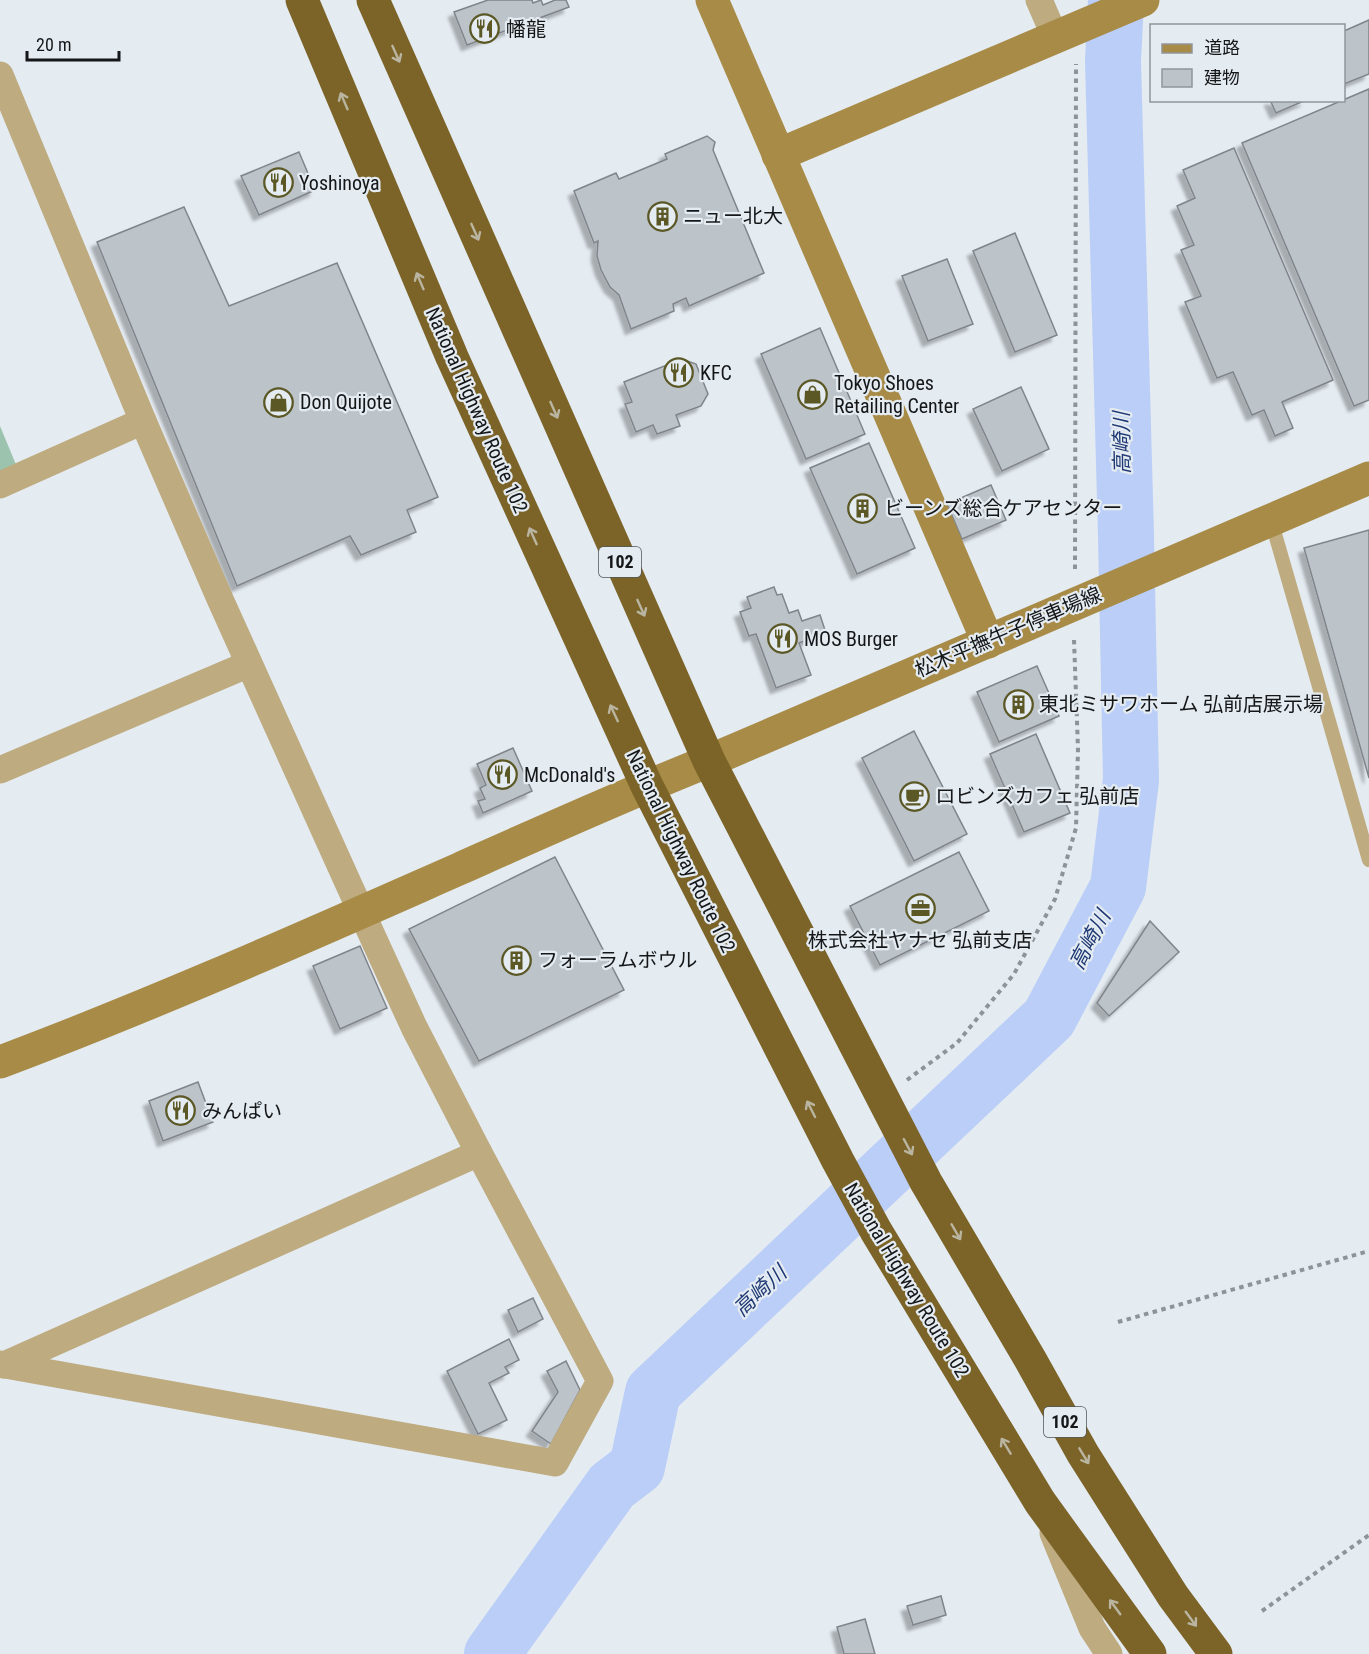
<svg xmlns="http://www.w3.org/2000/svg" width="1369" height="1654" font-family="'Roboto Condensed','Noto Sans JP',sans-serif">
  <defs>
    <filter id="shadow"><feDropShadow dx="-5.5" dy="5.5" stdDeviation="1.5" flood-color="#0004"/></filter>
  </defs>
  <rect width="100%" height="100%" fill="#e4ebf1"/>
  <path fill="#9cc3ae" d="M0,426L17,467L0,474Z"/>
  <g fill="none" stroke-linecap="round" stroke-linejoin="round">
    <path stroke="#bacef7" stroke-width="56" d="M492,1654L612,1486L637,1467L653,1392L1049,1018L1118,887L1131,780L1126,536L1113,61L1116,0"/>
  </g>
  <g fill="#bcc3c9" stroke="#80858b" stroke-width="1.5" filter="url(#shadow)">
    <path d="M488,0H532L533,3L541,0L543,5L555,0H566L569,7L467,45L454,12Z"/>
    <path d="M1369,20V74L1344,84V31Z"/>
    <path d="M1369,89V400L1354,406L1242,143Z"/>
    <path d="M1270,100H1306L1276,113Z"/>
    <path d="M707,136L715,142L713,150L764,273L689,306L686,298L673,304L674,311L631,329L619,295L610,287L601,270L597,256L598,241L594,243L574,191L616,173L619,179L667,159L665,154Z"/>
    <path d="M1234,148L1333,380L1282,402L1293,428L1275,436L1264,410L1252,415L1233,372L1217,378L1185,302L1201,296L1181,250L1194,245L1177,206L1195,198L1183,170Z"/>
    <path d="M299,152L315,190L259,215L241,176Z"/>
    <path d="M184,207L229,306L337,263L438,497L407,510L416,532L361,555L350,536L237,586L97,242Z"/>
    <path d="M1015,233L1057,335L1015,352L973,251Z"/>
    <path d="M947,259L973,324L928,341L902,276Z"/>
    <path d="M820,328L865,434L806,459L761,354Z"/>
    <path d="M682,359L696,364L708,394L701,406L676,415L680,426L657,434L653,425L636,432L625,404L632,402L624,382Z"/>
    <path d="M1021,387L1049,449L1002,471L973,409Z"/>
    <path d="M869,443L915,548L857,574L810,468Z"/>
    <path d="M991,485L1006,520L962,539L947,504Z"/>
    <path d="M1369,530V778L1304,548Z"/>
    <path d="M774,587L777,595L782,594L789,613L798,610L802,621L820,615L826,633L799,643L811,675L776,688L756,634L749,636L740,612L751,608L747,597Z"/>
    <path d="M1037,666L1059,716L999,742L977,692Z"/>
    <path d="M914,731L967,834L914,861L862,758Z"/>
    <path d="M1036,734L1070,813L1024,832L990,754Z"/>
    <path d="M513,748L532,791L483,813L478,801L485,799L480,788L486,785L477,764Z"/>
    <path d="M959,852L989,911L880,965L850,906Z"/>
    <path d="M555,857L624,990L479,1061L409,929Z"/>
    <path d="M1150,921L1179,952L1109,1016L1097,1003Z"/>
    <path d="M360,946L387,1008L340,1029L313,966Z"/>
    <path d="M198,1082L213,1122L163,1141L149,1101Z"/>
    <path d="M533,1298L543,1319L518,1332L508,1310Z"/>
    <path d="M509,1339L519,1360L505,1367L509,1373L489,1383L507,1420L478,1434L447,1371Z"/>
    <path d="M566,1361L580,1390L551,1444L532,1431L558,1392L547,1371Z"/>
    <path d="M941,1596L946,1615L913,1625L907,1606Z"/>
    <path d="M865,1619L875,1654H844L837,1627Z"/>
  </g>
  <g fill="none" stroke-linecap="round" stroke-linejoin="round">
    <g stroke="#8e9398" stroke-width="4" stroke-dasharray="4.5 4.5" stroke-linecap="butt">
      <path d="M1075,569L1076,64"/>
      <path d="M907,1080L957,1043L1014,974L1055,899L1076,828L1078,749L1074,640"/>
      <path d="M1118,1322L1369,1251"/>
      <path d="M1262,1611L1369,1535"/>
    </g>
    <path stroke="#beab80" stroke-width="14" d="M1271,520L1369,860"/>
    <g stroke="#beab80" stroke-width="27">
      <path d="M1039,0L1055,37"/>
      <path d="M0,75L143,421L220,599L349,885L414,1027L479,1153L600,1381L555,1463L0,1364"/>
      <path d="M0,485L143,421"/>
      <path d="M0,770L249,664"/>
      <path d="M4,1365L479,1153"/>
      <path d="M1053,1533L1092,1628L1109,1654"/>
    </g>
    <g stroke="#a88b47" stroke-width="33">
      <path d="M712,0L988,642"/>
      <path d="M778,155L1143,0"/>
      <path d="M0,1062C155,1004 307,936 459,869C542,832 624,795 709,761L1369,478"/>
    </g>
    <g stroke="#7c6429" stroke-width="33">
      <path d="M302,0L452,357L647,786L838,1161L876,1231L1040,1502L1150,1654"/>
      <path d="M373,0L709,761L926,1182L1030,1359L1083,1454L1173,1596L1216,1654"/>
    </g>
  </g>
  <defs><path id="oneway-shaft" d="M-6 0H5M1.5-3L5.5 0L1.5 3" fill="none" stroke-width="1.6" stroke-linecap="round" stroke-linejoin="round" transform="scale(1.5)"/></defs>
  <g stroke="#bab5a1">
    <use href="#oneway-shaft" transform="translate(396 54) rotate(66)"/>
    <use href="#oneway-shaft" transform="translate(344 101) rotate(-113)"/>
    <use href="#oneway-shaft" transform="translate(475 232) rotate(66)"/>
    <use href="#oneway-shaft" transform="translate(420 281) rotate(-113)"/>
    <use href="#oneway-shaft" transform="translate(554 410) rotate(66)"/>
    <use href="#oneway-shaft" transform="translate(533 536) rotate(-114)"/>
    <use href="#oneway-shaft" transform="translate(641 608) rotate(66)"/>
    <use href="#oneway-shaft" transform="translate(614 713) rotate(-115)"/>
    <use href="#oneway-shaft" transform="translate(811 1109) rotate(-117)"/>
    <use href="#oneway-shaft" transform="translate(908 1147) rotate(62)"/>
    <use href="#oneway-shaft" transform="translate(956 1232) rotate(60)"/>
    <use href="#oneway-shaft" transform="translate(1006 1446) rotate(-121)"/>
    <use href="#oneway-shaft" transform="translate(1084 1456) rotate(59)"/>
    <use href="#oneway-shaft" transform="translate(1115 1607) rotate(-126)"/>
    <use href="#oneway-shaft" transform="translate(1191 1619) rotate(54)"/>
  </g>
  <defs>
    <symbol id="restaurant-ring" viewBox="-11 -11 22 22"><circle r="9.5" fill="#e4ebf1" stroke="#5b5825" stroke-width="1.5"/><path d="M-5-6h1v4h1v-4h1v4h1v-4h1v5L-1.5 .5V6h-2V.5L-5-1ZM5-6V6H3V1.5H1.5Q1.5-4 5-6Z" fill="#5b5825"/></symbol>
    <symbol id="building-ring" viewBox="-11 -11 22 22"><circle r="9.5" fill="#e4ebf1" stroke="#5b5825" stroke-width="1.5"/><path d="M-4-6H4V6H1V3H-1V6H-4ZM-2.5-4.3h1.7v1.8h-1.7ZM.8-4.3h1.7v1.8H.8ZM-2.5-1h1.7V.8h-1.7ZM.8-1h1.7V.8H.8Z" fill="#5b5825"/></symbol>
    <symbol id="shop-ring" viewBox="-11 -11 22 22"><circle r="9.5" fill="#e4ebf1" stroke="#5b5825" stroke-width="1.5"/><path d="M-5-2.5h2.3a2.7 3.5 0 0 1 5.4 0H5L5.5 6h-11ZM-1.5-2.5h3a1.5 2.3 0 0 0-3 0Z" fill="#5b5825"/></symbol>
    <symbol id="cafe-ring" viewBox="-11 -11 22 22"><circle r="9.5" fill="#e4ebf1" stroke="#5b5825" stroke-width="1.5"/><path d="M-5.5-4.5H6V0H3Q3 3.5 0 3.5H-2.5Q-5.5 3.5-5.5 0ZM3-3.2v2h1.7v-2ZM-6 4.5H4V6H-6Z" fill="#5b5825"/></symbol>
    <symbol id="office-ring" viewBox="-11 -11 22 22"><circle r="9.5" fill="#e4ebf1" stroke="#5b5825" stroke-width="1.5"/><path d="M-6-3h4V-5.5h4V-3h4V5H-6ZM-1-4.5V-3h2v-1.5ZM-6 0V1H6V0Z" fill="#5b5825"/></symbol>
  </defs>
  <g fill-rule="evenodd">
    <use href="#restaurant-ring" x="468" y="12" width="33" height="33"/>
    <use href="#restaurant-ring" x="262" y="166" width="33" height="33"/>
    <use href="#building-ring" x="646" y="200" width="33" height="33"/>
    <use href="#restaurant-ring" x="662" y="356" width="33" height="33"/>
    <use href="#shop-ring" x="796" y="378" width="33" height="33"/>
    <use href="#shop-ring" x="262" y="386" width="33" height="33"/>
    <use href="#building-ring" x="846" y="492" width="33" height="33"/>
    <use href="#restaurant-ring" x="766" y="622" width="33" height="33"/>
    <use href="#building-ring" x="1002" y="688" width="33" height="33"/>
    <use href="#restaurant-ring" x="486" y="758" width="33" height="33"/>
    <use href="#cafe-ring" x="898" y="780" width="33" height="33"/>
    <use href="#office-ring" x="904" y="892" width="33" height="33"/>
    <use href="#building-ring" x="500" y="944" width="33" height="33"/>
    <use href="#restaurant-ring" x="164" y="1094" width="33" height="33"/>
  </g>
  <g text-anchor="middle" stroke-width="4.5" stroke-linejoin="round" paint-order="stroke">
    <g fill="#e4ebf1" stroke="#525659" stroke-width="1.5">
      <rect x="599" y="547" width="42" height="30" rx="4.5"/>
      <rect x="1044" y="1407" width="42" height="30" rx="4.5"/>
    </g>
    <g font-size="18" font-weight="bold" fill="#141618">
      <text x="620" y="568">102</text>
      <text x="1065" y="1428">102</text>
    </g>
    <g font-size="20" fill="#141618" stroke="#e4ebf1" text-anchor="start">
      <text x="506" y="36">幡龍</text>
      <text x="299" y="190">Yoshinoya</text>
      <text x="683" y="223">ニュー北大</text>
      <text x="700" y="380">KFC</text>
      <text x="834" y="390">Tokyo Shoes<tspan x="834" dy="23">Retailing Center</tspan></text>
      <text x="300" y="409">Don Quijote</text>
      <text x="884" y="515">ビーンズ総合ケアセンター</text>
      <text x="804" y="646">MOS Burger</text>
      <text x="1039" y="711">東北ミサワホーム 弘前店展示場</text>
      <text x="524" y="782">McDonald's</text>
      <text x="935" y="803">ロビンズカフェ 弘前店</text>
      <text x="920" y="947" text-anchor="middle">株式会社ヤナセ 弘前支店</text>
      <text x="538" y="967">フォーラムボウル</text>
      <text x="202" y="1118">みんぱい</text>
    </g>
    <g font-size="20" fill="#141618" stroke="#e4ebf1">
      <text transform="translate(477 410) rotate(66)" y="7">National Highway Route 102</text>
      <text transform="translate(1008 632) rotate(-23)" y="7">松木平撫牛子停車場線</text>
      <text transform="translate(681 851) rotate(64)" y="7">National Highway Route 102</text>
      <text transform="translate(907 1280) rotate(59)" y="7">National Highway Route 102</text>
    </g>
    <g font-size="21" font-style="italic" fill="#1f3974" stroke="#e4ebf1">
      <text transform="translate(1122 443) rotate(-91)" y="7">高崎川</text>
      <text transform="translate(1090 940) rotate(-62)" y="7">高崎川</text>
      <text transform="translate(760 1291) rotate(-43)" y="7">高崎川</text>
    </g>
  </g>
  <rect x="1150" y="24" width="195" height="78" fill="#e4ebf1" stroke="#91969a" stroke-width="1.5"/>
  <rect x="1162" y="44" width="30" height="9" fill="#a88b47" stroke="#91969a" stroke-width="1.5"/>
  <text x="1204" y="54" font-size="18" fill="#141618">道路</text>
  <rect x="1162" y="69" width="30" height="18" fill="#bcc3c9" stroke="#91969a" stroke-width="1.5"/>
  <text x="1204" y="84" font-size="18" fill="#141618">建物</text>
  <path d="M27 51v9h92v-9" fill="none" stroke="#141618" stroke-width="3"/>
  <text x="36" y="51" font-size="18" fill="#141618" stroke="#e4ebf1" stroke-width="4.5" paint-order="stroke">20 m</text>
</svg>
